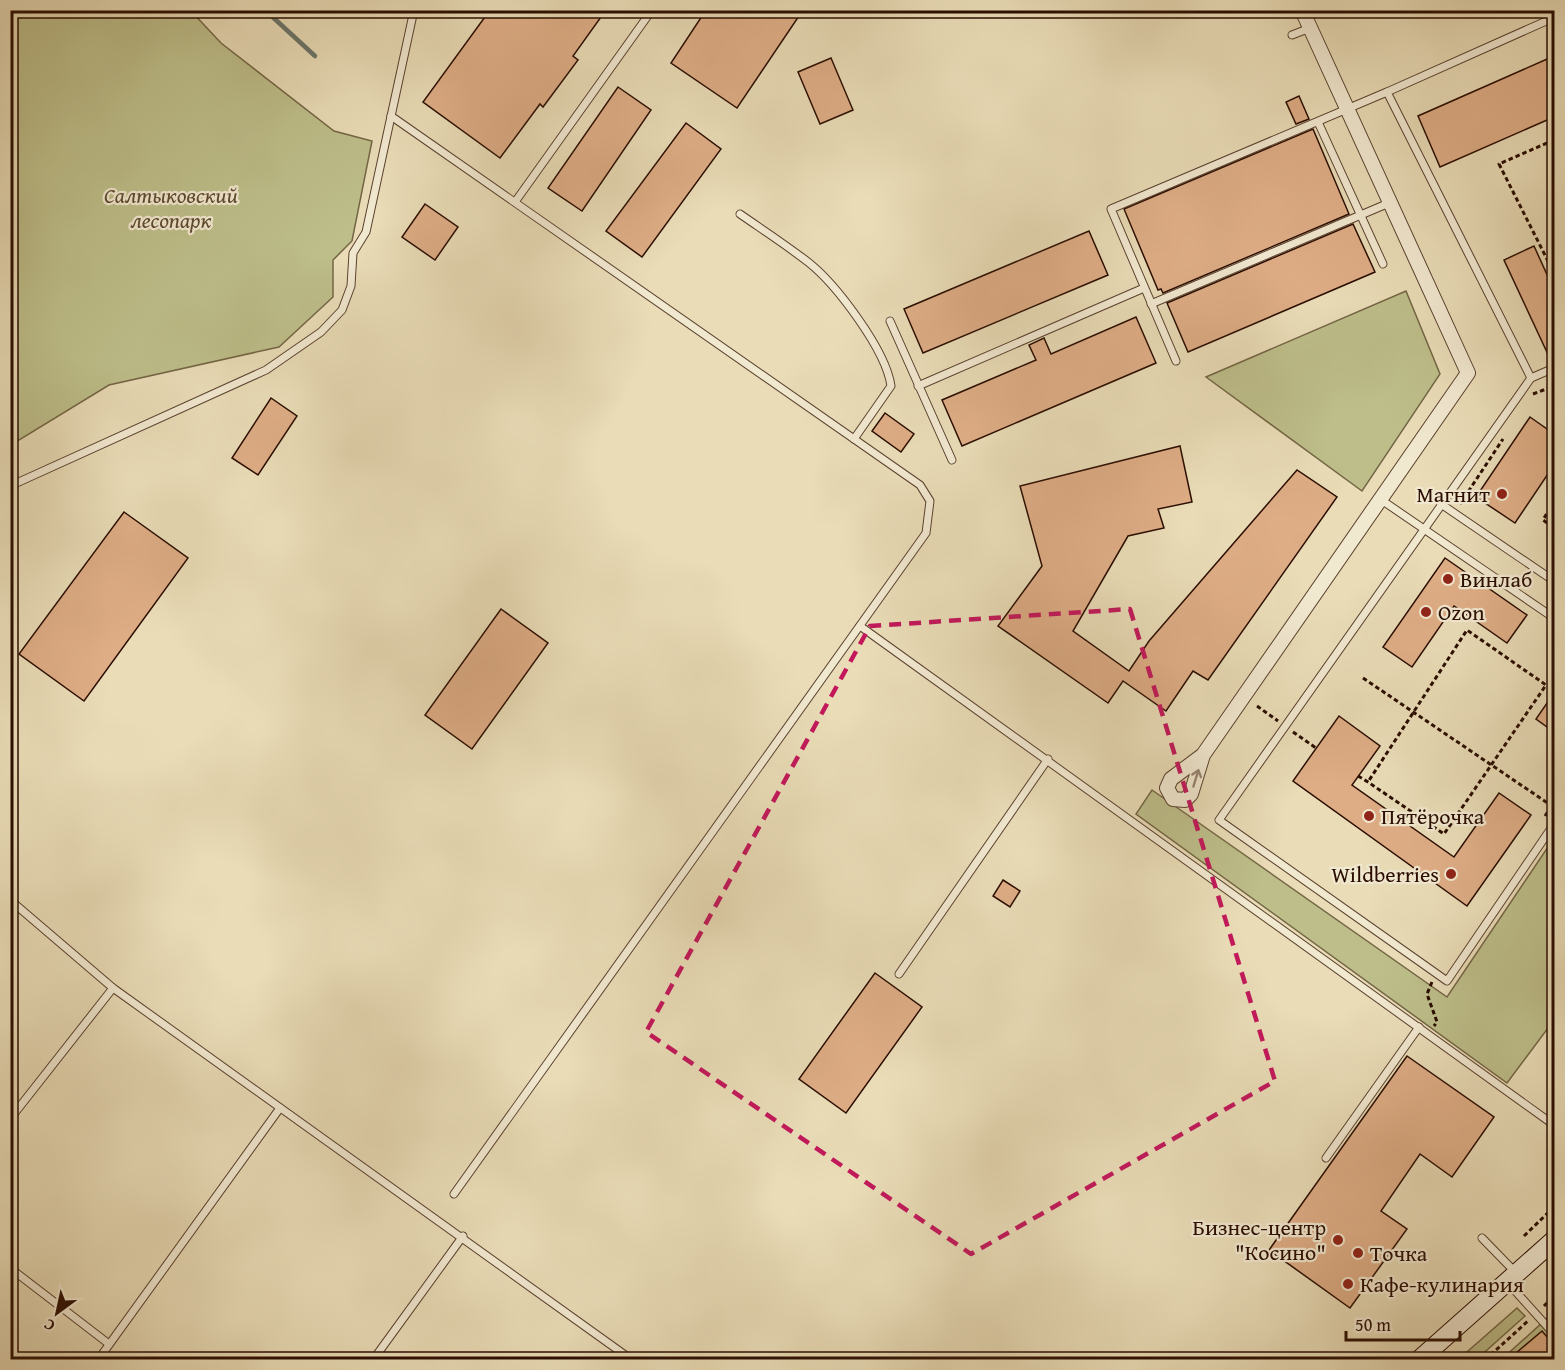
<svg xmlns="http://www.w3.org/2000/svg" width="1565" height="1370" font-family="'Gentium Book Plus',serif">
  <rect width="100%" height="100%" fill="#e9dcb7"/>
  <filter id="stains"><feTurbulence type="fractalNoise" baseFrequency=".00333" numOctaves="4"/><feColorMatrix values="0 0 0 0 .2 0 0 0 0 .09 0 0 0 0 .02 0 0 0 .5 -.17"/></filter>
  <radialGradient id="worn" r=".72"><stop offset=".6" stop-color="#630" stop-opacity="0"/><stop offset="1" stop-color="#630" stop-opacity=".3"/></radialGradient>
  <g fill="#bdbe8a" stroke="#746645" stroke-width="1.5">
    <path d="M11,10L191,11L221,43L334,131L372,141L352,241L333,260V297L279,347L109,385L11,445Z"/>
    <path d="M1406,291L1440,374L1362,491L1206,377Z"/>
    <path d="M1152,790L1447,997L1554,838V1020L1507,1083L1136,814Z"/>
    <path d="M1517,1308L1525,1316L1477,1359H1459Z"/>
    <path d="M1554,1312V1359L1501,1360Z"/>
  </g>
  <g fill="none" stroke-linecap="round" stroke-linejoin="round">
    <path stroke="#6b756a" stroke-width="4.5" d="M265,10L315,56"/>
  </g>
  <g fill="#dead86" stroke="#2a0d00" stroke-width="1.5">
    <path d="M490,10H606L573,56L578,60L543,107L540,104L500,158L423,102Z"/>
    <path d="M706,10H803L737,108L671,63Z"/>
    <path d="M1554,56V117L1440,167L1418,116Z"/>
    <path d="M831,58L853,110L820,124L798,72Z"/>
    <path d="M618,87L651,110L582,211L548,188Z"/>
    <path d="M1299,96L1309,119L1296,124L1286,102Z"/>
    <path d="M686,123L721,149L642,257L606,231Z"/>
    <path d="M1313,129L1349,214L1163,293L1161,289L1158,290L1124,209Z"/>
    <path d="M425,204L458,227L435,260L402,237Z"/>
    <path d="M1353,224L1375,272L1188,352L1167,303Z"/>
    <path d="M1089,231L1108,275L923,353L904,309Z"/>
    <path d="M1534,246L1554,290V362L1552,363L1504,260Z"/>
    <path d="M1136,317L1156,363L962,446L942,400L1036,360L1029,345L1044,338L1051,354Z"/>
    <path d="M271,398L297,416L258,475L232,458Z"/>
    <path d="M885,413L914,434L901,452L872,431Z"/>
    <path d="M1530,417L1554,434V465L1515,523L1476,497Z"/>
    <path d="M1180,446L1192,502L1158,509L1164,528L1128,536L1073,631L1129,671L1149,641L1297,470L1337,497L1208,680L1193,671L1166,711L1123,681L1108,703L998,626L1042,566L1020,486Z"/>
    <path d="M124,512L188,558L84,701L19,654Z"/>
    <path d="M1445,558L1527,615L1507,643L1454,606L1412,667L1383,647Z"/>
    <path d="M501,609L548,643L472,749L425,715Z"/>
    <path d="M1554,693V732L1536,719Z"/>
    <path d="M1339,716L1380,746L1352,785L1454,857L1499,793L1531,815L1467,906L1293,781Z"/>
    <path d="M1003,880L1020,891L1010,907L993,896Z"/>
    <path d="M875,973L922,1007L846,1113L799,1079Z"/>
    <path d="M1407,1056L1494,1117L1452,1177L1420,1154L1381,1211L1407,1229L1350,1308L1269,1250Z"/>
    <path d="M1542,1331L1554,1345V1359H1509Z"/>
  </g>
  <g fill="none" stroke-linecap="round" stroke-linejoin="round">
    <defs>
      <g id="service">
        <path d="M1292,35L1310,28"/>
        <path d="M391,116L920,485L930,501L926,533L454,1194"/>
        <path d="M1318,122L1383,264"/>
        <path d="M515,202L652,10"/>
        <path d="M740,214C763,230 786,245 808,262C836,284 886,350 891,386L854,439"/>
        <path d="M1151,304L1389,203"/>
        <path d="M890,321L952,460"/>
        <path d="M1176,361L1111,209L1387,92"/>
        <path d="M1554,368L1531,378L1219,820L1447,981L1554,824"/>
        <path d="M1531,378L1387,92L1553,18"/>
        <path d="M918,386L1144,288"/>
        <path d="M10,486L266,370L321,332L342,310L351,286L353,253L366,232L414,10"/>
        <path d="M1380,499L1554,618"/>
        <path d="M1441,504L1554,581"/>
        <path d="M860,626L1554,1125"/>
        <path d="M10,900L113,988L632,1360"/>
        <path d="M899,974L1048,759"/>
        <path d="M10,1119L113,988"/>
        <path d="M1326,1158L1419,1027"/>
        <path d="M1482,1238L1516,1273"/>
        <path d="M10,1268L109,1344"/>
        <path d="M1508,1283L1554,1334"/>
        <path d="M98,1360L280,1108"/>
        <path d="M373,1360L463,1236"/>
      </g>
      <path id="minor" d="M1203,755L1191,794L1185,800L1173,799L1167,788L1171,779L1203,755L1468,373L1302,10"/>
      <path id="secondary" d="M1419,1360L1554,1240"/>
    </defs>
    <use href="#service" stroke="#5a412e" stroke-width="9"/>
    <use href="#minor" stroke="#5a412e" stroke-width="16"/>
    <use href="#secondary" stroke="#2a0d00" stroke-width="20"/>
    <g stroke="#2a0d00" stroke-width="3" stroke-dasharray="4.5 3" stroke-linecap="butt">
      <path d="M1554,140L1499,164L1554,273"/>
      <path d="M1533,394L1554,386"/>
      <path d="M1554,501L1543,520L1554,528"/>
      <path d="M1460,504L1503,439"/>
      <path d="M1363,678L1552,806"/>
      <path d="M1257,706L1278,721"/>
      <path d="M1293,732L1316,748"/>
      <path d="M1358,776L1368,782L1444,834L1546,685L1467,630L1368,782"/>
      <path d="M1545,816L1554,802"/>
      <path d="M1432,982L1427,994L1437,1022L1434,1026"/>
      <path d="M1524,1236L1554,1207"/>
      <path d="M1544,1306L1554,1296"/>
      <path d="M1485,1360L1528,1321"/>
    </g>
    <use href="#service" stroke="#f1e8d0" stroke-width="7"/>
    <use href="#minor" stroke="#f1e8d0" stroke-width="14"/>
    <use href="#secondary" stroke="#f1e8d0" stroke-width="18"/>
  </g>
  <defs><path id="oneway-shaft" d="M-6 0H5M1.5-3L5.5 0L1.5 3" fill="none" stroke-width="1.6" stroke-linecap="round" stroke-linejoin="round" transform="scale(1.5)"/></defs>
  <use stroke="#978572" href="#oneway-shaft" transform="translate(1196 778) rotate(-73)"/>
  <path fill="none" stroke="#c2185b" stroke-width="4.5" stroke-dasharray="12 8" stroke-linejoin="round" d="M1130,609L1275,1081L971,1254L646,1032L870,626Z"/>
  <g fill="#8f2418" stroke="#f1e8d0" stroke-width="2">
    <circle cx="1502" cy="494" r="6"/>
    <circle cx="1448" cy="579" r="6"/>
    <circle cx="1426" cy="612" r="6"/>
    <circle cx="1369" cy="816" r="6"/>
    <circle cx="1451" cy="874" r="6"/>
    <circle cx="1338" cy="1240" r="6"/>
    <circle cx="1358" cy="1253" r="6"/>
    <circle cx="1348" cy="1284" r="6"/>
  </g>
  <g text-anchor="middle" stroke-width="4.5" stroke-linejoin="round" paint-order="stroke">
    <g font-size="22" font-style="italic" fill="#5d4b30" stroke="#f1e8d0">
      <text x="171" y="203">Салтыковский<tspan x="171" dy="25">лесопарк</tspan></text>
    </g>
    <g font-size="22" fill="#2a0d00" stroke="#f1e8d0" text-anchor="start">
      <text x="1490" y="502" text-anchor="end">Магнит</text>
      <text x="1460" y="587">Винлаб</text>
      <text x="1438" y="620">Ozon</text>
      <text x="1381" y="824">Пятёрочка</text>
      <text x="1439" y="882" text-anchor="end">Wildberries</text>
      <text x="1326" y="1235" text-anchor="end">Бизнес-центр<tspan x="1326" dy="25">"Косино"</tspan></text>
      <text x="1370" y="1261">Точка</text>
      <text x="1360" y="1292">Кафе-кулинария</text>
    </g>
  </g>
  <rect width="1565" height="1370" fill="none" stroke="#e9dcb7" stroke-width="36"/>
  <rect x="12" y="12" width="1541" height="1346" fill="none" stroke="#2a0d00" stroke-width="3"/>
  <rect x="18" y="18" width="1529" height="1334" fill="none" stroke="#2a0d00" stroke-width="1.5"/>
  <g transform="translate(57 1313) rotate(213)" stroke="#f1e8d0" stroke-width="4.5" paint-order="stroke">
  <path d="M0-4.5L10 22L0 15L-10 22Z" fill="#2a0d00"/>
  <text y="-9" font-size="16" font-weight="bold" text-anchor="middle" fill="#2a0d00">С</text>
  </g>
  <path d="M1346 1331v9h114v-9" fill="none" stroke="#2a0d00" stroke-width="3"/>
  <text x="1355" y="1331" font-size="18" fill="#2a0d00" stroke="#f1e8d0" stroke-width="4.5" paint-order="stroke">50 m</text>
  <rect width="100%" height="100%" filter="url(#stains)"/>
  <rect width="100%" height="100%" fill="url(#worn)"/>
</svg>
